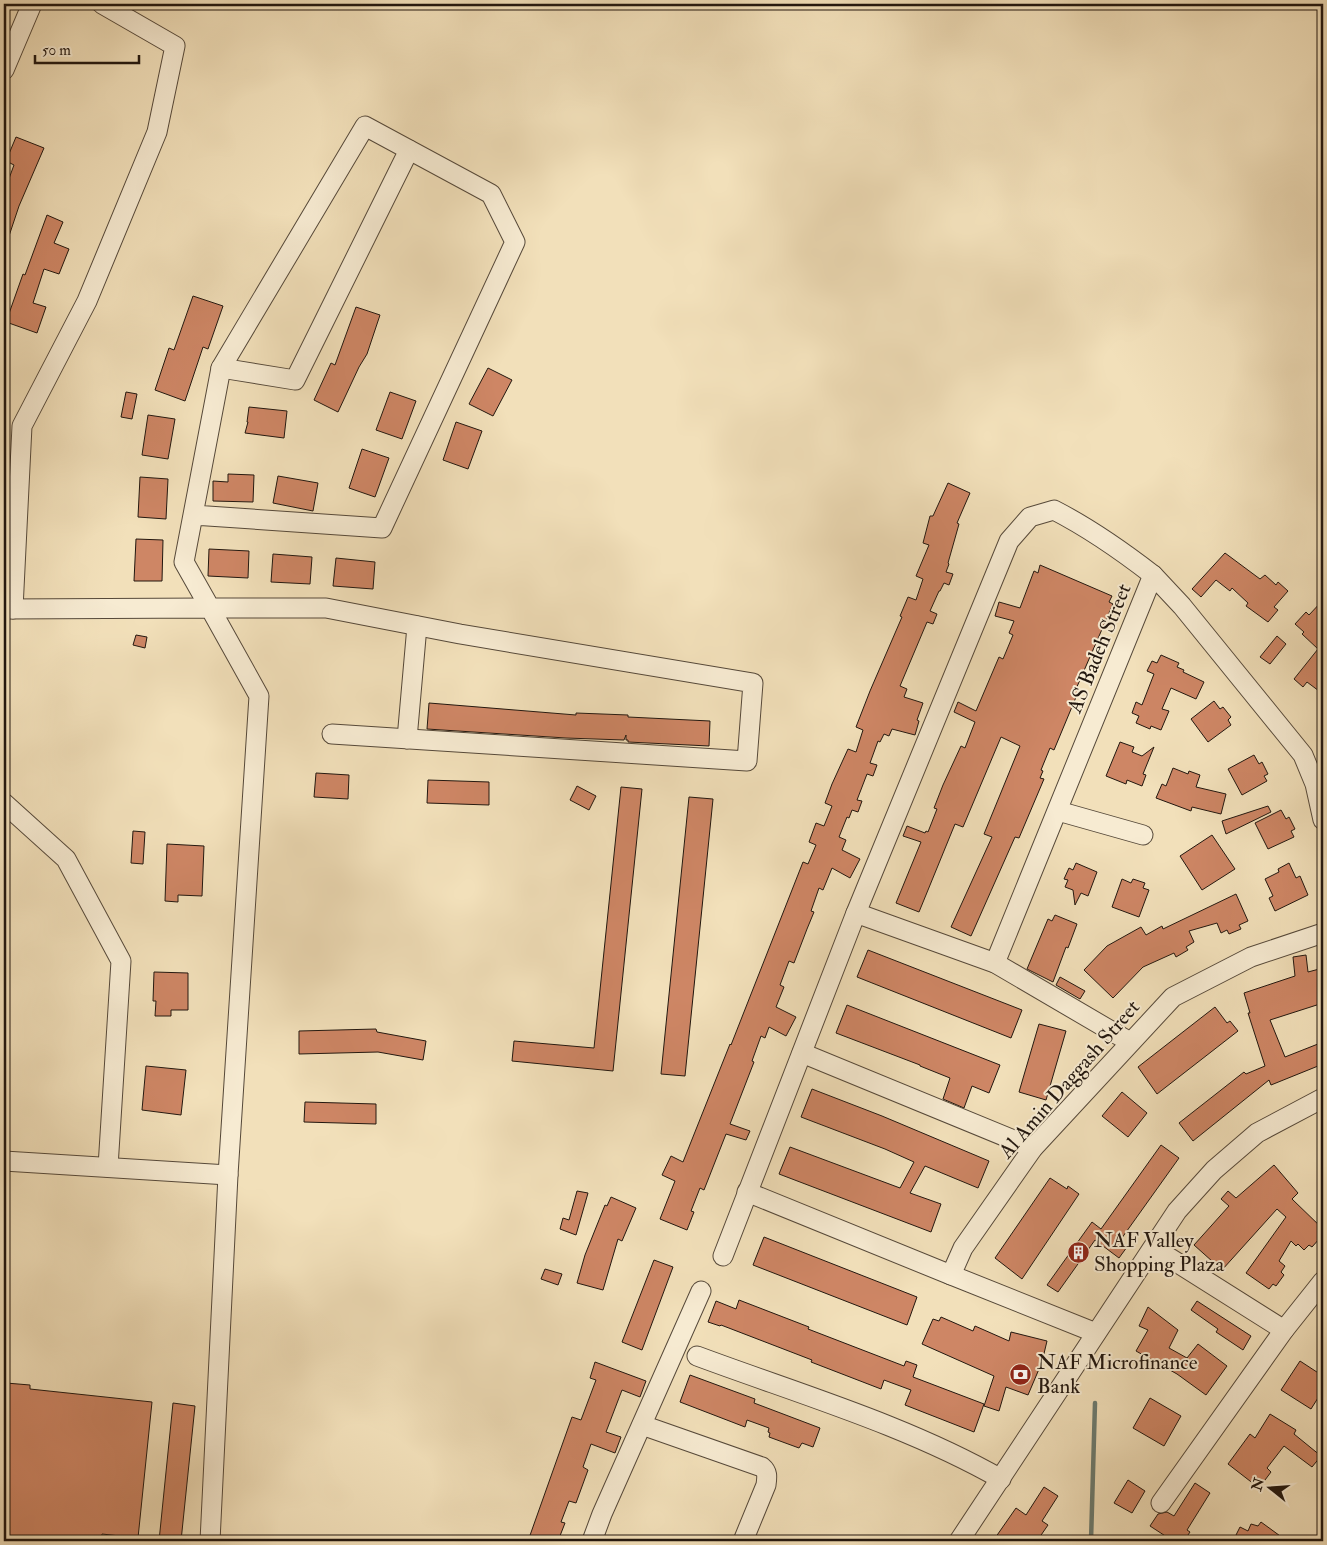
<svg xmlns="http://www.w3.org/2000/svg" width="1327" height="1545" font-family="'IM FELL Double Pica',serif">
  <rect width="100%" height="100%" fill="#f2e0ba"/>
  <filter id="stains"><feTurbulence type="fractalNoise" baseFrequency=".004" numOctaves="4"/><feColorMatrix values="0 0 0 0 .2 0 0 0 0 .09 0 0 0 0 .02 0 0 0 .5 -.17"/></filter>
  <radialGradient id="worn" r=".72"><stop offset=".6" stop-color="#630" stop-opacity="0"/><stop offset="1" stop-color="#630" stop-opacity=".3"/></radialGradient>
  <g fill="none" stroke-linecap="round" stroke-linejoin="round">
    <path stroke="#6b7b70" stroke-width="4.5" d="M1091,1541L1095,1403"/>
  </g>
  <g fill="#ce8665" stroke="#22170f">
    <path d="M16,137L44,148L19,206L5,248H4V192L14,165L6,161Z"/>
    <path d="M47,215L63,222L54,243L69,249L59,274L44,269L33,303L46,307L37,333L6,322L23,274L25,275Z"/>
    <path d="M193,296L223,306L208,349L203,347L185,401L155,390L169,348L174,350Z"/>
    <path d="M356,307L380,315L367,354L359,367L338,412L314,400L331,363L335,365Z"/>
    <path d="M488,368L512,380L493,416L469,404Z"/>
    <path d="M126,392L137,394L132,419L121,417Z"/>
    <path d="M390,392L416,401L402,439L376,430Z"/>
    <path d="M249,407L287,411L284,438L245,433L248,422H247Z"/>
    <path d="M148,415L175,419L168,459L142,455Z"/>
    <path d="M456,422L482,431L468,469L443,460Z"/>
    <path d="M362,449L389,458L375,497L349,488Z"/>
    <path d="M228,474L254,475L253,502L213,501V481L228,482Z"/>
    <path d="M278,476L318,483L313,511L273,503Z"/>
    <path d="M140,477L168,479L166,519L138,517Z"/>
    <path d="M948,483L970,493L957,523L959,524L948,563L949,564L946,572L953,574L949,585L944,583L940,591H939L930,611L937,614L933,624L927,622L900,686L907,689L904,697L923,703L917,720L919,721L915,735L892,729L889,736L884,734L880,742L878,741L870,763L877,765L873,776L867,774L857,800L862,801L858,812L852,810L849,818L847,817L839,837L846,840L842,850L860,859L850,878L832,868L823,890L819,888L811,911L814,912L807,929L794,963L789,961L780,985L784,987L776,1007L796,1017L786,1036L769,1027L765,1038L761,1036L752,1061L754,1062L730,1124L750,1131L746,1140L726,1134L704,1190L700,1188L691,1211L694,1212L687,1230L660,1219L675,1181L662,1175L671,1156L683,1162L730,1044L731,1045L803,862L808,864L816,845L809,842L816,823L824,826L832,806L825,803L832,784L848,749L856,752L863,730L856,727L870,691L902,617L900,616L908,597L916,600L923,579L916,576L929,545L923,543L930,516H933Z"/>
    <path d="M136,539L163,540L162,581H134Z"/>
    <path d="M209,549L249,551L248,578L208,576Z"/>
    <path d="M1225,553L1260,579L1265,575L1276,585L1278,582L1288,591L1274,607L1278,610L1268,622L1246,606L1248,603L1232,588L1230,591L1216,580L1201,597L1192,589Z"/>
    <path d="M273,554L312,557L310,584L271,582Z"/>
    <path d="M336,558L375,562L373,589L333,586Z"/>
    <path d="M1040,565L1112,596L1109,602L1113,604L1076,689L1079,690L1054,750L1050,748L1041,770L1043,771L1040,778L1044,779L1019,838L1015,837L971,936L951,927L992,837L984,834L1020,746L1001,737L963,827L955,824L919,912L896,903L921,842L903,836L907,826L925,833L926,831L928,832L937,809L934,808L943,785L961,746L965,748L975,722L954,712L958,702L976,711L999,657L1003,659L1013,635L1009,633L1014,621L995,616L999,602L1020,608L1034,571L1038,573Z"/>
    <path d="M1323,600V694L1307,682L1303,687L1294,679L1318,649L1302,634L1304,632L1295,624L1306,612L1309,615Z"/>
    <path d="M136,635L147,637L145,648L133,645Z"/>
    <path d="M1277,636L1286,644L1270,664L1260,657Z"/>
    <path d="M1161,655L1179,663L1177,667L1184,670L1183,672L1204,682L1196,699L1171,688L1162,709L1169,711L1161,730L1151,726L1150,729L1136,723L1139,716L1132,713L1136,702L1142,705L1154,674L1147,671L1152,661L1157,663Z"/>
    <path d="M1214,701L1220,709L1223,707L1231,717L1228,720L1231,725L1208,742L1191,719Z"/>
    <path d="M429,703L576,715V713L628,715V717L710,721L709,746L628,742V740H626V735L624,740L566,738L427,729Z"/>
    <path d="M1120,742L1134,747L1132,752L1142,756L1154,747L1143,774L1146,775L1142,786L1127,780L1126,784L1106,776Z"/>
    <path d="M1254,755L1259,764L1262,762L1268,774L1264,776L1267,781L1242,795L1228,769Z"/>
    <path d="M1173,768L1188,774L1189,771L1200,775L1196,787L1226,794L1221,814L1192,807L1191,811L1156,798L1162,784L1166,786Z"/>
    <path d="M316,773L349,775L348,799L314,797Z"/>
    <path d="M428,780L489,782V805L427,803Z"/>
    <path d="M577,786L596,796L589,810L570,800Z"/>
    <path d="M621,787L642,789L613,1071L512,1061L514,1041L594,1048Z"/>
    <path d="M689,797L713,799L685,1076L661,1074Z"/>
    <path d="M1268,806L1271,812L1226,834L1222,821Z"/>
    <path d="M1281,810L1286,819L1289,817L1295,829L1291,831L1294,837L1268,849L1255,823Z"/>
    <path d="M133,831L145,832L143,864L131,863Z"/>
    <path d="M1212,835L1235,869L1202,890L1180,856Z"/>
    <path d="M167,844L204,846L202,896L178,895V902L165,901Z"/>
    <path d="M1076,863L1097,872L1088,896L1081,893L1075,905L1073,890L1065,887L1068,880L1064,879L1069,868L1073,870Z"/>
    <path d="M1289,863L1296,878L1300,876L1308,895L1275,911L1269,898L1273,896L1265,879L1279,872L1278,869Z"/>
    <path d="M1122,879L1131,883L1133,879L1145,883L1143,888L1149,890L1139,917L1112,907Z"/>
    <path d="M1236,894L1248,921L1239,925L1241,929L1229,934L1227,930L1221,933L1217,923L1189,931L1194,942L1186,947L1188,950L1176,957L1174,953L1143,967L1113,998L1084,970L1107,946L1141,927L1146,935L1162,926L1163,929Z"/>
    <path d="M1055,915L1077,924L1068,948L1066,947L1053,982L1027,969L1048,919L1052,921Z"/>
    <path d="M868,950L1022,1010L1011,1038L857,977Z"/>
    <path d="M1306,955L1308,972L1323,968V1003L1270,1020L1285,1057L1323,1042V1064L1271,1085L1269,1080L1193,1141L1179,1123L1244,1072L1246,1074L1265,1066L1248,1013H1250L1244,993L1295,976L1293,957Z"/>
    <path d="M154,972L188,973V1010H171V1016H155L156,1001H153Z"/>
    <path d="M1060,977L1085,991L1080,999L1056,985Z"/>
    <path d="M847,1005L1000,1065L989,1093L972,1086L964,1108L943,1099L950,1078L920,1066V1065L836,1033Z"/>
    <path d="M1215,1007L1227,1023L1230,1021L1238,1031L1157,1094L1138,1067Z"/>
    <path d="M1039,1024L1066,1031L1046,1100L1019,1092Z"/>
    <path d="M376,1029L377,1032L426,1041L423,1060L378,1052L299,1054V1031Z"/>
    <path d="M146,1066L186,1070L181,1115L142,1110Z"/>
    <path d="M812,1089L882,1116L989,1161L978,1188L925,1166L910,1193L941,1204L931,1232L779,1174L790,1147L900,1188L914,1162L885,1149L801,1117Z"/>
    <path d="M1122,1092L1147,1113L1128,1137L1102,1116Z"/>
    <path d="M305,1102L376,1104V1124L304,1122Z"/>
    <path d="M1161,1145L1179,1158L1119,1242L1127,1247L1119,1258L1095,1240L1058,1292L1047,1285L1092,1222L1101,1229Z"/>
    <path d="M1274,1165L1298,1193L1292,1199L1323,1229L1318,1235L1320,1238L1312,1247L1309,1245L1304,1250L1298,1244L1296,1246L1291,1241L1279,1261L1285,1266L1281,1272L1284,1275L1276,1286L1273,1284L1269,1289L1246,1273L1286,1217L1277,1209L1222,1270L1194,1245L1229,1206L1221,1199L1228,1191L1236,1198Z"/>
    <path d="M1050,1178L1067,1189L1068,1186L1079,1194L1022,1279L995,1258Z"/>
    <path d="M577,1191L588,1193L576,1235L560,1229L563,1218L569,1220Z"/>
    <path d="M611,1197L636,1208L622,1241L618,1239L603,1290L577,1283L585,1255L605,1205L607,1206Z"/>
    <path d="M764,1237L917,1297L907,1325L753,1265Z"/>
    <path d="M654,1260L673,1267L642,1350L622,1342Z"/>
    <path d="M545,1269L562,1274L558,1285L541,1279Z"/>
    <path d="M739,1300L809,1327L808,1329L904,1366L906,1361L917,1365L913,1377L984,1404L974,1432L905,1405L911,1390L884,1380L881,1389L811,1362L812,1360L721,1325L720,1326L708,1322L716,1301L736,1309Z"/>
    <path d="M1197,1301L1251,1336L1243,1350L1216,1332L1218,1329L1191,1310Z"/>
    <path d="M1148,1307L1178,1330L1169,1348L1187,1358L1198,1344L1227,1366L1206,1395L1177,1374L1136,1351L1148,1330L1139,1326Z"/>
    <path d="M941,1317L973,1331L975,1326L1009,1341L1011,1332L1047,1341L1042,1362L1028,1395L1006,1387L999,1411L984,1406L994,1376L922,1344L933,1319L939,1321Z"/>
    <path d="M1300,1361L1323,1376V1390L1311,1409L1281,1390Z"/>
    <path d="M595,1362L646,1381L640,1397L622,1390L606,1432L621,1437L615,1453L591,1444L583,1467L588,1470L576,1503L569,1501L561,1522L565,1523L558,1541H528L572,1417L581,1420L596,1380L590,1378Z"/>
    <path d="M690,1375L755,1399L754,1403L820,1428L813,1447L802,1443L799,1448L769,1437L770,1433L768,1432L769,1428L747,1420L745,1427L680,1402Z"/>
    <path d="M6,1383L30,1385V1389L152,1402L138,1538L102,1534L101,1541H4V1408Z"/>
    <path d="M1150,1398L1181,1416L1164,1446L1133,1428Z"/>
    <path d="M173,1403L195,1406L181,1541H159Z"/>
    <path d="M1270,1414L1296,1430L1294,1434L1321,1456L1312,1467L1284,1446L1267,1468L1271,1472L1259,1488L1228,1464L1250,1434L1255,1438Z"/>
    <path d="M1128,1480L1145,1491L1132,1513L1114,1503Z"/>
    <path d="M1195,1483L1210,1493L1187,1530L1190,1532L1184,1541H1173L1150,1526L1158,1514L1167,1512L1174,1516Z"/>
    <path d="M1044,1487L1058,1496L1042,1521L1048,1525L1037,1541H993L1016,1508L1026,1515Z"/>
    <path d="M1261,1522L1287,1541H1233L1240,1527L1248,1531L1251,1524L1258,1526Z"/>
  </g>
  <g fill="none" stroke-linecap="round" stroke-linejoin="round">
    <defs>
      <g id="minor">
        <path d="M4,70L32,4"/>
        <path d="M221,368L295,380L409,150"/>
        <path d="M193,515L382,528L515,242L491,194L365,126L221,368L184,562L210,608H326L460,634L753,683L747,761L332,734"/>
        <path d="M4,609L210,608L259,696L228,1175L210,1541"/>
        <path d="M13,609L22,426L87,301L157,132L175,46L102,4"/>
        <path d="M407,739L417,626"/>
        <path d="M4,803L66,859L121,961L108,1167"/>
        <path d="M1058,811L1143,835"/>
        <path d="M856,913L1009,541L1030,517L1054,510C1089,528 1122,551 1153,575"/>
        <path d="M995,963L1153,575L1182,606L1303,755L1315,784L1323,820"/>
        <path d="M802,1053L1033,1148"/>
        <path d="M4,1161L228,1175"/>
        <path d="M747,1192L951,1275"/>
        <path d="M1154,1248L1284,1330"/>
        <path d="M723,1256L856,913L995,963L1130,1042"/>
        <path d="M1096,1333L951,1275L963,1248L1033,1148L1173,997L1251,957L1323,933"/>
        <path d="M697,1356C799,1394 906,1425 1001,1479"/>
        <path d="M642,1425L762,1467C768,1472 767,1477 766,1485L743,1541"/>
        <path d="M1161,1503L1284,1330L1323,1281"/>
        <path d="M592,1541L602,1514L701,1291"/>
        <path d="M959,1541L1177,1211L1214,1170L1257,1133L1323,1098"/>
      </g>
    </defs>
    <use href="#minor" stroke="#56493a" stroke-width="21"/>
    <use href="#minor" stroke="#f7ebd2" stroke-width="19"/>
  </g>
  <defs>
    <symbol id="building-disc" viewBox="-11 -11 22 22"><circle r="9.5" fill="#8f2418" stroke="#f7ebd2"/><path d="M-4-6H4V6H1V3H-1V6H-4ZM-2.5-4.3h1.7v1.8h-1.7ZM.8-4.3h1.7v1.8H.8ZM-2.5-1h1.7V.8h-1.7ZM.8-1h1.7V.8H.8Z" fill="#fff"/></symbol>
    <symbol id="bank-disc" viewBox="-11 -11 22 22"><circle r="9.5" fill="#8f2418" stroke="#f7ebd2"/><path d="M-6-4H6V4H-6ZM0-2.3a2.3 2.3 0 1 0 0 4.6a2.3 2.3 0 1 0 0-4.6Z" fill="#fff"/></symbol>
  </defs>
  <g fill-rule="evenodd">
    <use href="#building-disc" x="1066" y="1240" width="25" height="25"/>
    <use href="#bank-disc" x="1008" y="1362" width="25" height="25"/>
  </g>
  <g text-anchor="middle" stroke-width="4" stroke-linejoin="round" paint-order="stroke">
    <g font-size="21" fill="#22170f" stroke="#f7ebd2">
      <text transform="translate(1099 648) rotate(-68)" y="7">AS Badeh Street</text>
      <text transform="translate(1069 1079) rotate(-49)" y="7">Al Amin Daggash Street</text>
    </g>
    <g font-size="21" fill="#22170f" stroke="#f7ebd2" text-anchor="start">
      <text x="1094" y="1247">NAF Valley<tspan x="1094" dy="24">Shopping Plaza</tspan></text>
      <text x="1037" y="1369">NAF Microfinance<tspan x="1037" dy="24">Bank</tspan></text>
    </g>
  </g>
  <rect width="1327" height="1545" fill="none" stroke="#f2e0ba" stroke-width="20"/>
  <rect x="5" y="5" width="1317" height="1535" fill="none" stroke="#22170f" stroke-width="2.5"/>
  <rect x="10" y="10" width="1307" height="1525" fill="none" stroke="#22170f"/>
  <g transform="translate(1270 1488) rotate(287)" stroke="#f7ebd2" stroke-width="4" paint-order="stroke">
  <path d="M0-4L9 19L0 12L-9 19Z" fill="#22170f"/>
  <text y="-8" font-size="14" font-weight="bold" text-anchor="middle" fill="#22170f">N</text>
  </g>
  <path d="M35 55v8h104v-8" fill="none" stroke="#22170f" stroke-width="2.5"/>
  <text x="42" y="55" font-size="15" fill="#22170f" stroke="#f7ebd2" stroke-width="4" paint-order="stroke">50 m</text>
  <rect width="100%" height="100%" filter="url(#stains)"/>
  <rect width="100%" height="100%" fill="url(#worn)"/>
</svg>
